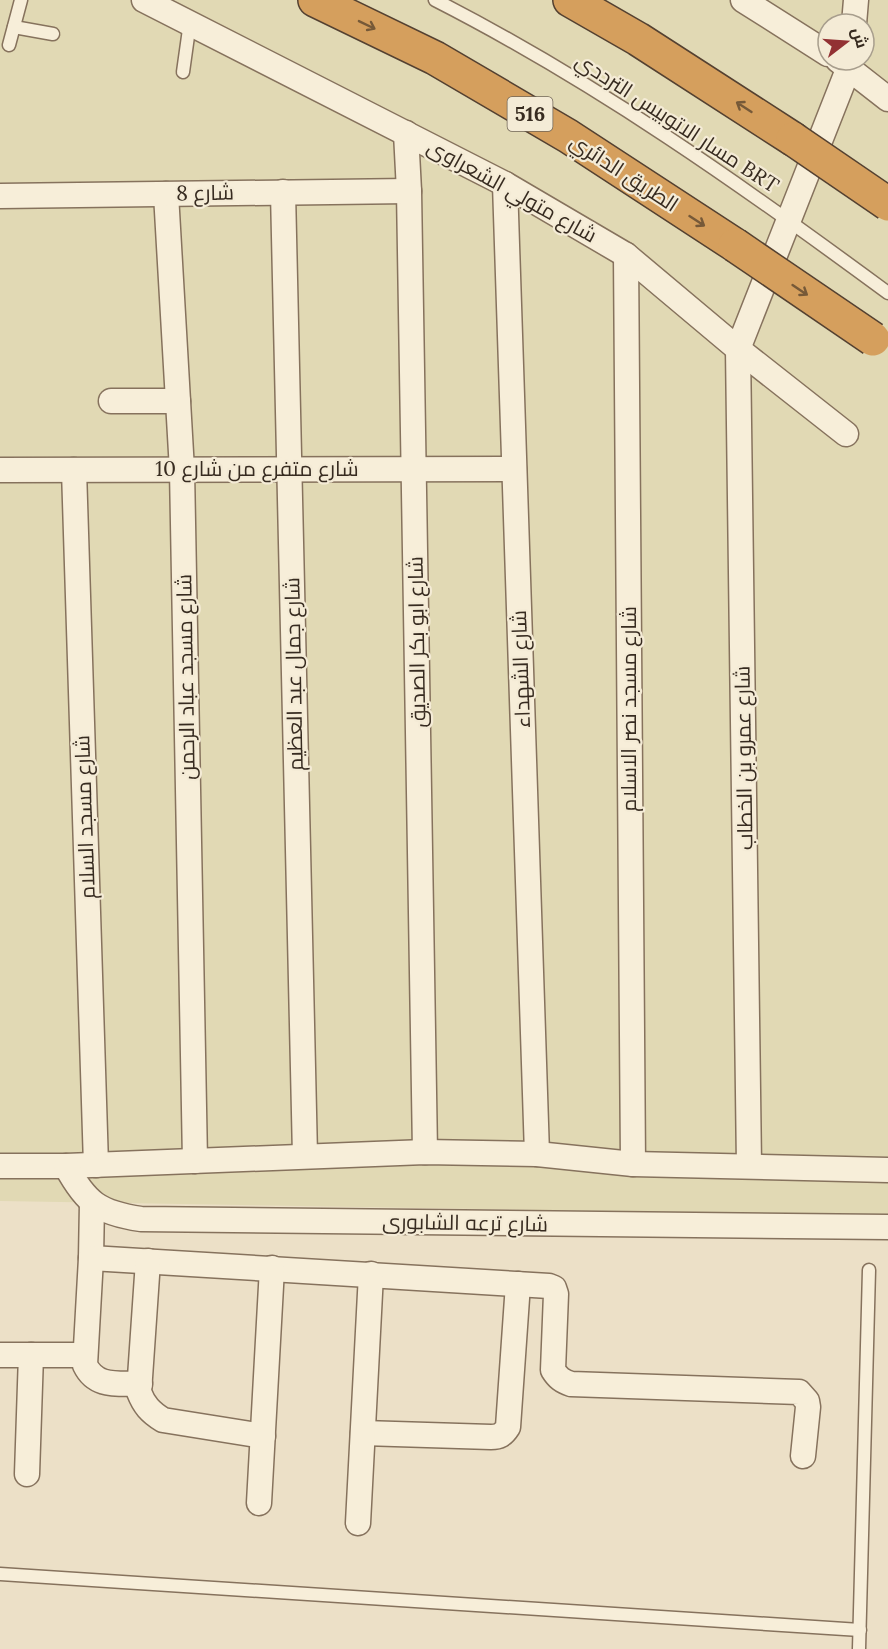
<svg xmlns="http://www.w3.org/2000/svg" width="888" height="1649" font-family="Lora,Cairo,serif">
  <rect width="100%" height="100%" fill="#ece0c7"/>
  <path fill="#e1d9b4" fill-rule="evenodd" d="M0,0H888V1216L0,1201ZM828,24H864V60H828Z"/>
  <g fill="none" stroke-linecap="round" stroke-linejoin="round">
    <defs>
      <g id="service">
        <path d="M435,0C596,82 743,186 888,293"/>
        <path d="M14,27L53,34"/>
        <path d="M9,45L21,0"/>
        <path d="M183,72L190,22"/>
        <path d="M0,1574L860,1630"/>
        <path d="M859,1649L869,1270"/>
      </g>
      <g id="minor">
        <path d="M144,0L505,184L626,255L738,349L846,434"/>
        <path d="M743,0L828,54"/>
        <path d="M854,24L856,0"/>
        <path d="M838,60L888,99"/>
        <path d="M406,133L409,191L425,1152"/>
        <path d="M505,184L537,1154"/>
        <path d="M283,192L305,1156"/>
        <path d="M166,194L182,470L195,1161"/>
        <path d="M0,196L409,191"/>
        <path d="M626,255L633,1164"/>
        <path d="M111,401H178"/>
        <path d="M0,470L514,469"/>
        <path d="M74,470L96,1165"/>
        <path d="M0,1166H66L425,1152L537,1154L633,1164L888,1170"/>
        <path d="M66,1166C86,1203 99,1213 141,1219L888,1227"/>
        <path d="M749,1166L738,349L849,67L850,60"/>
        <path d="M92,1203L91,1258L85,1365C96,1388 118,1383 140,1384"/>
        <path d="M91,1258L549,1286L554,1288L556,1294L553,1370C558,1378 562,1381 571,1384L799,1392L807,1401L808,1407L803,1456"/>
        <path d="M148,1261L139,1392C144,1405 150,1412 163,1420L263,1436"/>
        <path d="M0,1355H85"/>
        <path d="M363,1433L491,1437C499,1437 503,1435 508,1427L518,1284"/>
        <path d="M27,1474L31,1355"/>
        <path d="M259,1503L272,1268"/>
        <path d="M358,1523L371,1274"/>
      </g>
      <g id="motorway">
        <path d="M315,0L435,58L568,136L735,245"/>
        <path d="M570,0L638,39L793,139"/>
      </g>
    </defs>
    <use href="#service" stroke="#86725d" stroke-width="15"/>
    <use href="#minor" stroke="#86725d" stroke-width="27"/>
    <use href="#motorway" stroke="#544131" stroke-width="36"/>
    <use href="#service" stroke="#f7eed9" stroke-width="12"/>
    <use href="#minor" stroke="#f7eed9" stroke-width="24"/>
    <use href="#motorway" stroke="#d59f5d" stroke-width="33"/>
    <defs>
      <g id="motorway-bridge">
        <path d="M793,139L888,204"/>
        <path d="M735,245L873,339"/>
      </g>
    </defs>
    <use href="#motorway-bridge" stroke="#544131" stroke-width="36" stroke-linecap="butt"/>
    <use href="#motorway-bridge" stroke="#d59f5d" stroke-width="33"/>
  </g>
  <defs><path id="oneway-shaft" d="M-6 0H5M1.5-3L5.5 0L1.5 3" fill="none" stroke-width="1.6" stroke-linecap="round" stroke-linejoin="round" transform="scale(1.5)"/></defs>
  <g stroke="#765938">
    <use href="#oneway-shaft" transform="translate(367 25) rotate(26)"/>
    <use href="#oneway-shaft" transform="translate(744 107) rotate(-147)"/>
    <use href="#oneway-shaft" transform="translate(697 221) rotate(33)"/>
    <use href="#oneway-shaft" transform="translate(800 290) rotate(34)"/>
  </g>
  <g text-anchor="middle" stroke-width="4.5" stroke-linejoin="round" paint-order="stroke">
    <rect fill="#f4ebd6" stroke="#706557" stroke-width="1.5" x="507.5" y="97" width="45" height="34" rx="4.5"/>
    <g font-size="20" font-weight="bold" fill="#372b20">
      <text x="530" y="121">516</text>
    </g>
    <g font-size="21" fill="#372b20" stroke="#f4ebd6">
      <text transform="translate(677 123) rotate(33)" y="7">مسار الاتوبيس الترددي BRT</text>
      <text transform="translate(624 173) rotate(33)" y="7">الطريق الدائري</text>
      <text transform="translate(512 191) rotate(29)" y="7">شارع متولي الشعراوى</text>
      <text transform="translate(205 193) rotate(-1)" y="7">شارع 8</text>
      <text x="257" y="476">شارع متفرع من شارع 10</text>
      <text transform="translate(417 642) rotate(-91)" y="7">شارع ابو بكر الصديق</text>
      <text transform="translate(521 669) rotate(-92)" y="7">شارع الشهداء</text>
      <text transform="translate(294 674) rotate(-91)" y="7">شارع جمال عبد العظيم</text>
      <text transform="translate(186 677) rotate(-91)" y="7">شارع مسجد عباد الرحمن</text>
      <text transform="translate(629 709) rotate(-90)" y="7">شارع مسجد نصر الاسلام</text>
      <text transform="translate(744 758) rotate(-91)" y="7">شارع عمرو بن الخطاب</text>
      <text transform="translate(85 817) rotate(-92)" y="7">شارع مسجد السلام</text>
      <text transform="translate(465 1223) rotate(1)" y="7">شارع ترعه الشابورى</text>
    </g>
  </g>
  <g transform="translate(846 42) rotate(73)"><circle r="28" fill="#f4ebd6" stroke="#a89e8d" stroke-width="1.5"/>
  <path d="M0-4.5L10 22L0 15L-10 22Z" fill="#923133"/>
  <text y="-9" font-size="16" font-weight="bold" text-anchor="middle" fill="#372b20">ش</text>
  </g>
</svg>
